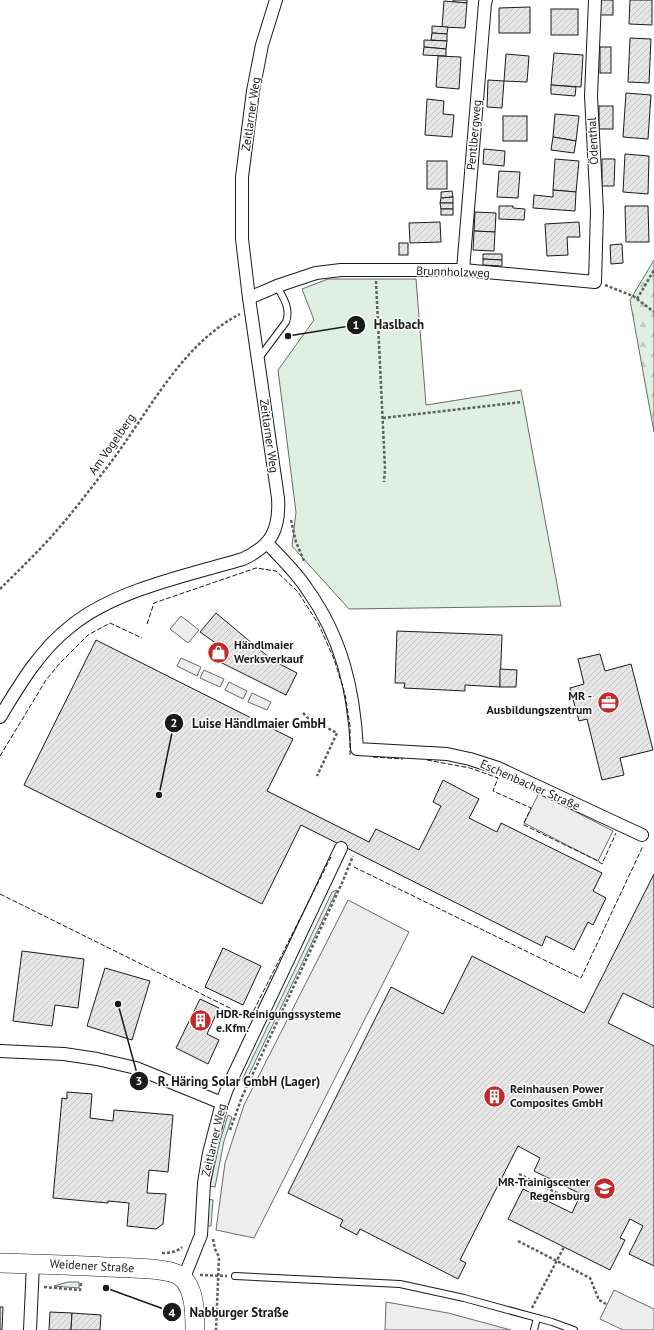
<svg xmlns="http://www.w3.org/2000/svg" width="654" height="1330" font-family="'PT Sans',sans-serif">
  <defs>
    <pattern id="forest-firs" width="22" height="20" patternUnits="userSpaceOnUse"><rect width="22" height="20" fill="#e0efe3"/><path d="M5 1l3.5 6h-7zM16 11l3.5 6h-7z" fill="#c0ccc2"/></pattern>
    <pattern id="building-hatch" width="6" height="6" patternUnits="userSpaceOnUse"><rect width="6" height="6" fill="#e6e6e6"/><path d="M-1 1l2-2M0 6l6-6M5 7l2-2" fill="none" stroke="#c5c5c5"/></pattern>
  </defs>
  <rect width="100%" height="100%" fill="#fff"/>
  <g fill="#e0efe3" stroke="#6a6a6a">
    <path d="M328,279H416L426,405L521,390L561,606L349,609L292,546L296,512L278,370L314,320L302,289Z"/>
    <path d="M337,890L244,1085L242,1080L332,892Z"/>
    <path d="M228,1115L232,1117L224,1141L215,1187L210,1186L220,1141Z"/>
    <path d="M208,1199L213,1200L211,1226H206Z"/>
    <path d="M68,1282H79V1288L54,1286Z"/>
  </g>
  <path fill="url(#forest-firs)" stroke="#6a6a6a" d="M654,260V432L630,300Z"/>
  <g fill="#ededed" stroke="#6a6a6a">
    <path d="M181,616L199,630L188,643L170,629Z"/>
    <path d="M181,658L201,667L197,676L177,666Z"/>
    <path d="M204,670L224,679L220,687L200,678Z"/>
    <path d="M229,682L247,691L243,699L225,690Z"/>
    <path d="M252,693L271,702L267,710L248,702Z"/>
    <path d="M539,793L613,831L598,861L524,823Z"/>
    <path d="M348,900L409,932L254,1238L216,1230L225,1163L244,1105Z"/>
    <path d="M614,1290L654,1309V1330H623L600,1319Z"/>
    <path d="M386,1302L448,1313L511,1330H385Z"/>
  </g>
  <g fill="url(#building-hatch)" stroke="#1a1a1a">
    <path d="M453,0H467V3L453,2Z"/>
    <rect x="599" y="0" width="14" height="15"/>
    <path d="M630,0H652V25L629,24Z"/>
    <path d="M444,1L467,3L465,28L442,27Z"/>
    <path d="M530,7V33H499V8Z"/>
    <rect x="551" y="9" width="27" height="26"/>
    <path d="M432,26L448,27L447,34L432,33Z"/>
    <path d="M432,33L447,34V41L431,40Z"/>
    <path d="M630,38L651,39L649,83L628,82Z"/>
    <path d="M424,40L447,41L446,49L424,47Z"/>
    <path d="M424,47L446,49V56L423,55Z"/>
    <rect x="600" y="47" width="11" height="26"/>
    <path d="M554,53L583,55L581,87L551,85Z"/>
    <path d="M506,54L529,56L527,82L504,81Z"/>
    <path d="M438,56L461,57L459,89L436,87Z"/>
    <path d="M488,80L504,81L502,108L487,107Z"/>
    <path d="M551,85L576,87L575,96L551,94Z"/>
    <path d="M626,93L651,95L648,139L623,137Z"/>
    <path d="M427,99L444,101L443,114L454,115L452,137L425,135Z"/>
    <rect x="599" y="106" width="14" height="23"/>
    <path d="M555,114L579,116L576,141L553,137Z"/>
    <rect x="503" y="116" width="24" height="25"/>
    <path d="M553,137L576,141L574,153L551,150Z"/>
    <path d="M484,149L505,151L504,166L483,164Z"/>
    <path d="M625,154L649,156L648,194L623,192Z"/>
    <path d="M555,159L579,161L576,192L553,190Z"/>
    <path d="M602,159H615L614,186H602Z"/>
    <rect x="427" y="161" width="20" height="28"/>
    <path d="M499,171L520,172L518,198L497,197Z"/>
    <path d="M553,190L576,192L575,211L533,208L534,195L553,197Z"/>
    <path d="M452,191L453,197L441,198V192Z"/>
    <path d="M453,197V203H440L441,198Z"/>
    <path d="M440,203H453V209H441Z"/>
    <path d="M499,206H513V208L525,209L524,220L499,219Z"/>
    <path d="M625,206H648L649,242H626Z"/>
    <rect x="441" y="209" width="12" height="6"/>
    <path d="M475,212L496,213L495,232L474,231Z"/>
    <path d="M440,222L441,242L410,243L409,223Z"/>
    <path d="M579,222L580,237H567L568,255L547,256L545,224Z"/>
    <path d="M474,231L495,232L494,251L473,250Z"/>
    <rect x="399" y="243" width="9" height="12"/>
    <path d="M622,244L623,263L611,264L610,245Z"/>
    <path d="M483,254H502V260L483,259Z"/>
    <path d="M483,259L502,260V266L483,265Z"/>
    <path d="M216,613L272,660L297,673L286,695L210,657L217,644L200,632Z"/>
    <path d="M397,631L502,635L500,687L465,685V691L404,688L405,683H395Z"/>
    <path d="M96,640L293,739L267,791L369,842L376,829L419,850L441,806L433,802L443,780L479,799L469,818L497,832L501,823L602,873L593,891L606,898L593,925L588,922L574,950L546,936L542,946L301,825L262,904L24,785Z"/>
    <path d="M600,654L605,671L631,664L653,750L620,758L624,775L602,780L587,719L579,721L570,688L584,684L578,659Z"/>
    <path d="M500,669L517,670L516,687H500Z"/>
    <path d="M654,874V1008L623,993L608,1023L654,1046V1266L629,1254L643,1226L630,1219L620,1238L625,1240L610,1270L508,1219L523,1189L572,1213L581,1194L534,1171L540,1158L518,1146L460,1260L466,1263L458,1279L360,1229L357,1235L340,1226L343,1220L288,1193L391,987L443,1014L472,956L584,1013Z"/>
    <path d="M223,948L261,966L243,1005L205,987Z"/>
    <path d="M22,951L84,959L78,1008L55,1005L52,1026L13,1021Z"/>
    <path d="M105,968L150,981L132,1040L87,1026Z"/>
    <path d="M200,999L219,1008L207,1034L219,1040L208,1064L176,1048Z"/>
    <path d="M67,1092L92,1094L90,1118L113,1121L114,1110L173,1115L168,1172L149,1170L147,1193L166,1194L163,1224L156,1229L127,1226L129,1203L108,1201V1203L53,1198L62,1098L67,1099Z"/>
    <path d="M0,1307H3L2,1330H0Z"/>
    <path d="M50,1312L72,1313L71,1330H49Z"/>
    <path d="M72,1313L101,1315L100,1330H71Z"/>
  </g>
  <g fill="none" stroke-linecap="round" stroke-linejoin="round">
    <defs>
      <g id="service">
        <path d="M259,358L286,322C291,308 283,298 277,286"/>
        <path d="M235,1276L400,1284L464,1298L552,1322L574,1330"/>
        <path d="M534,1330L537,1318"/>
      </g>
      <g id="minor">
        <path d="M463,270L485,3L486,0"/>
        <path d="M249,298L277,286L316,273L341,270H463L595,282L597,211L591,96L595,0"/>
        <path d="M267,543C281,558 296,572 307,589C342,638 354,690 357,749L447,754L470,759L498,768L642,835"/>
        <path d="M0,717C20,684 40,650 71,626C115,590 188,575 243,559C271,546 280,530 278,498L249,298L242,239V177L253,91L262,45L276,0"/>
        <path d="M0,1051L64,1054L97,1059L136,1068L222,1103"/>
        <path d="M182,1278L185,1275L201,1235L204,1183L209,1153L222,1103L227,1089L341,848"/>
        <path d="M30,1330L33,1264"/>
      </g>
      <path id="primary" d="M0,1263C36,1264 72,1265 107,1267C124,1268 168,1267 180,1276C195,1287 195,1313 195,1330"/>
    </defs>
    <use href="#service" stroke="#1a1a1a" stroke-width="8"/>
    <use href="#minor" stroke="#1a1a1a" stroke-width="14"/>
    <use href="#primary" stroke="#1a1a1a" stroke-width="20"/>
    <g stroke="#5f5f5f" stroke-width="2.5" stroke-dasharray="3 2" stroke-linecap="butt">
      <path d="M376,281L385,469L384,482"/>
      <path d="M605,285L633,296L654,312"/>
      <path d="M637,299L654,270"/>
      <path d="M383,418L522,402"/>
      <path d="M291,520L296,542L305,563"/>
      <path d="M0,589C20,569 41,549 59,528C76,508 92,487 108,466C148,414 180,345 240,314"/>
      <path d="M303,713L308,718L337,733L317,776"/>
      <path d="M230,1130L242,1097L342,883L353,856"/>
      <path d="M519,1174L571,1200"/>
      <path d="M213,1239L215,1249L219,1257L216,1330"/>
      <path d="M518,1241L590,1278L599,1300L606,1304"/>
      <path d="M162,1253C169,1253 177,1252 182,1247"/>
      <path d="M200,1275L227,1276"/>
      <path d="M44,1287L80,1290L81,1283H83"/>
      <path d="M532,1308L564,1247"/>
    </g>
    <use href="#service" stroke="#fff" stroke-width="6"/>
    <use href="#minor" stroke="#fff" stroke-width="12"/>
    <use href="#primary" stroke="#fff" stroke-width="19"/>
    <g stroke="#1a1a1a" stroke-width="1" stroke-dasharray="5 2" stroke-linecap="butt">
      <path d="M147,624L154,603L256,568L276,571L298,592L319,625L334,659L345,694L350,726V755"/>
      <path d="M0,756L46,680L60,663L88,635L110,623L142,638"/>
      <path d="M373,757L403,759"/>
      <path d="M427,760L470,768L498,778L493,791L531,808L524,823V825L598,861L602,864L616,833"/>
      <path d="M354,867L581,978L643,846"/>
      <path d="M0,894L250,1018L331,857"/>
    </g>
  </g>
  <defs>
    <symbol id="shop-disc" viewBox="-11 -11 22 22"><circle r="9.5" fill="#c62828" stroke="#fff"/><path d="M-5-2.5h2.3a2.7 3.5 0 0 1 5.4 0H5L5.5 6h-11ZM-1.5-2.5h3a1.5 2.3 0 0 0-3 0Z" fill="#fff"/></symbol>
    <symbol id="office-disc" viewBox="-11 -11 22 22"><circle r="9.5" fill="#c62828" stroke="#fff"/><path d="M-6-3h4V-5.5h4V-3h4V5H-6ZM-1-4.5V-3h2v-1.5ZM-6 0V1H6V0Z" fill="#fff"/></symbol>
    <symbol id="building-disc" viewBox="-11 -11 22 22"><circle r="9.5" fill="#c62828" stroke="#fff"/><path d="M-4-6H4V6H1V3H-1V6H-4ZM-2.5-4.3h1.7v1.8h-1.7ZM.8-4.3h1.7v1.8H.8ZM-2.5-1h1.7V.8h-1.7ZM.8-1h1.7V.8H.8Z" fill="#fff"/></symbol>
    <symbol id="school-disc" viewBox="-11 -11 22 22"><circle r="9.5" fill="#c62828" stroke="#fff"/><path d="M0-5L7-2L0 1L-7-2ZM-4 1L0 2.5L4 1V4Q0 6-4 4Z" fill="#fff"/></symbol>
  </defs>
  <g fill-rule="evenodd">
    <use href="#shop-disc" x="206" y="640" width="25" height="25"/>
    <use href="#office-disc" x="596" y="690" width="25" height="25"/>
    <use href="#building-disc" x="188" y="1008" width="25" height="25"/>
    <use href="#building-disc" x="482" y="1084" width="25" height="25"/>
    <use href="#school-disc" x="592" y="1176" width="25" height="25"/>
  </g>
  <g text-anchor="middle" stroke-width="3" stroke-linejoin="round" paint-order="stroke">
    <g font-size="12" fill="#1a1a1a" stroke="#fff">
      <text transform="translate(251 114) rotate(-82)" y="4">Zeitlarner Weg</text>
      <text transform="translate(474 135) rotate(-85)" y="4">Pentlbergweg</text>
      <text transform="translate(593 141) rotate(-93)" y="4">Ödenthal</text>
      <text transform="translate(453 272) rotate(2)" y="4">Brunnholzweg</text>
      <text transform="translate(269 436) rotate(82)" y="4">Zeitlarner Weg</text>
      <text transform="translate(112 444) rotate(-55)" y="4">Am Vogelberg</text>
      <text transform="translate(530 785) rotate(24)" y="4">Eschenbacher Straße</text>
      <text transform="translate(214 1140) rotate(-77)" y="4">Zeitlarner Weg</text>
      <text transform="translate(92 1266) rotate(3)" y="4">Weidener Straße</text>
    </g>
    <g font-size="12" font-weight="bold" fill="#1a1a1a" stroke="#fff" text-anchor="start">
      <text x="234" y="649">Händlmaier<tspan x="234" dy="14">Werksverkauf</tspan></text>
      <text x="592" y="700" text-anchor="end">MR -<tspan x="592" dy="14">Ausbildungszentrum</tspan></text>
      <text x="216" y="1018">HDR-Reinigungssysteme<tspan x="216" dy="14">e.Kfm.</tspan></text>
      <text x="510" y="1093">Reinhausen Power<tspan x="510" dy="14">Composites GmbH</tspan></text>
      <text x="590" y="1186" text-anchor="end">MR-Trainigscenter<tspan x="590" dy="14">Regensburg</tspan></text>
    </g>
  </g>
  <path fill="none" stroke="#1a1a1a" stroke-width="1.5" d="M288 336L356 325M159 795L174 723M118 1004L139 1081M106 1288L172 1312"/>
  <g fill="#1a1a1a" stroke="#fff" stroke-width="1.5">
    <circle cx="288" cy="336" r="4"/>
    <circle cx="159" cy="795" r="4"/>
    <circle cx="118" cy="1004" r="4"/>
    <circle cx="106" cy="1288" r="4"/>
    <circle cx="356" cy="325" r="10"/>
    <circle cx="174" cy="723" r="10"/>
    <circle cx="139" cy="1081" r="10"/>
    <circle cx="172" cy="1312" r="10"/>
  </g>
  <g font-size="12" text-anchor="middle" font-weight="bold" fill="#fff">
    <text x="356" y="329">1</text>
    <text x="174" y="727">2</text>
    <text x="139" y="1085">3</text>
    <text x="172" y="1317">4</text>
  </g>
  <g font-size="13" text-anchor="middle" font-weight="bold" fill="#1a1a1a" stroke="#fff" stroke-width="3" stroke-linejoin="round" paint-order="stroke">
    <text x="399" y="329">Haslbach</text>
    <text x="259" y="728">Luise Händlmaier GmbH</text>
    <text x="239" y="1086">R. Häring Solar GmbH (Lager)</text>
    <text x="239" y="1317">Nabburger Straße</text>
  </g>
</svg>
